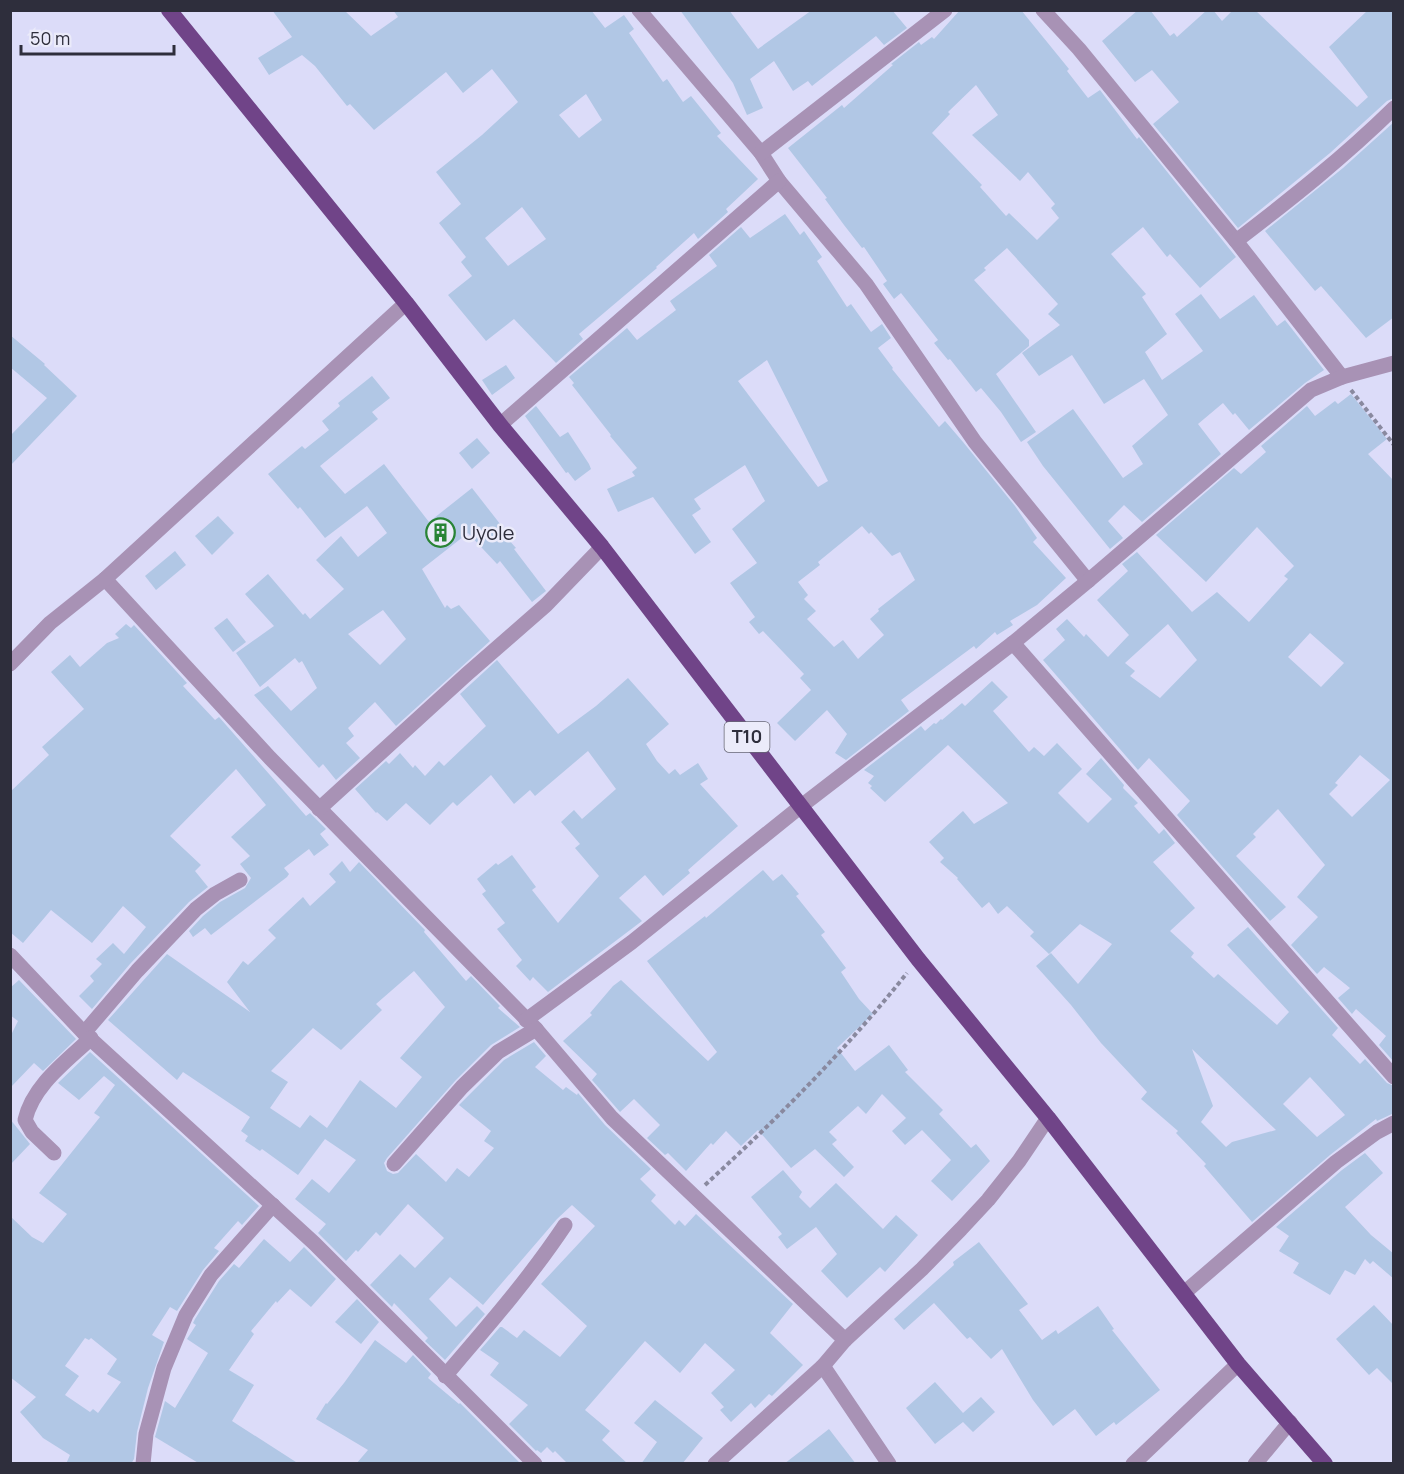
<svg xmlns="http://www.w3.org/2000/svg" width="1404" height="1474" font-family="Manrope,sans-serif">
  <rect width="100%" height="100%" fill="#dcdcf9"/>
  <g fill="#b1c7e5" fill-rule="evenodd">
    <path d="M272,10H344L371,36L398,17L393,10H591L605,28L624,15L634,29L629,33L663,82L667,79L683,102L691,96L721,133L717,136L758,179L726,209L728,212L698,239L694,233L656,267L657,268L579,334L583,339L556,363L514,319L486,341L448,295L472,276L461,262L466,257L439,223L461,204L436,172L482,135L518,102L492,69L463,93L446,72L374,130L350,104L347,106L315,66L302,55L269,75L258,58L292,37ZM586,94L602,120L579,138L559,115ZM522,207L546,239L508,266L485,238Z"/>
    <path d="M680,10H729L758,49L812,10H892L907,28L884,45L876,36L812,86L808,81L793,91L774,61L750,79L763,108L747,115L733,83Z"/>
    <path d="M960,10H1021L1069,69L1067,71L1088,98L1100,90L1137,139L1139,137L1236,257L1200,288L1170,254L1167,257L1143,227L1111,254L1146,294L1142,297L1167,334L1145,352L1162,380L1203,351L1175,314L1201,294L1220,319L1254,295L1277,326L1285,320L1324,370L1305,383L1249,430L1235,413L1233,415L1223,403L1198,424L1221,454L1142,522L1124,505L1108,521L1123,538L1110,549L1043,466L1027,442L1073,409L1123,478L1143,464L1132,446L1168,415L1144,379L1104,404L1072,355L1039,376L1022,353L1060,325L1048,314L1058,304L1007,248L984,268L986,270L974,280L1029,340V346L996,374L1036,432L1021,442L1001,412L981,388L976,392L950,359L948,360L934,343L938,340L901,293L894,299L883,284L887,281L864,247L862,248L844,225L825,199L827,198L788,148L842,105L844,108L893,65L891,64L919,42L921,45L932,37L934,39ZM976,85L998,115L972,135L1020,181L1028,172L1055,204L1051,208L1059,218L1037,240L1009,213L1006,216L980,187L982,185L932,133L950,114L948,112Z"/>
    <path d="M1138,10H1150L1170,36L1174,33L1177,37L1207,10H1213L1222,21L1233,10H1255L1357,107L1368,97L1329,47L1368,10H1394V98L1387,101L1330,153L1238,228L1153,124L1179,102L1152,70L1135,82L1102,41Z"/>
    <path d="M1394,122V317L1366,338L1321,286L1315,291L1265,231L1343,168Z"/>
    <path d="M785,214L800,235L804,231L822,257L817,261L847,307L851,304L871,332L882,324L891,338L878,348L893,368L892,369L939,427L945,421L963,442L1015,506L1037,538L1033,542L1066,578L1037,605L1010,621L1013,625L997,635L995,632L976,649L974,646L901,700L909,711L846,760L835,753L847,734L827,710L795,741L777,723L811,690L800,678L804,674L763,631L759,634L749,622L755,617L730,583L757,563L732,529L765,501L745,465L694,499L701,509L692,515L711,542L695,554L653,497L618,512L607,489L635,476L632,472L637,468L610,436L611,435L572,385L574,383L569,377L627,328L637,340L676,310L670,301L717,266L709,255L741,227L750,238ZM767,360L828,481L818,487L738,381ZM862,526L869,534L871,532L892,556L900,552L915,580L878,609L879,611L870,619L884,635L858,659L843,640L834,647L807,619L816,611L804,599L808,595L798,582L820,565L818,562Z"/>
    <path d="M10,335L45,364L44,365L77,396L10,466V436L47,398L10,367Z"/>
    <path d="M506,365L515,378L492,395L482,380Z"/>
    <path d="M372,376L390,398L372,412L378,419L320,466L345,494L384,464L429,522L472,488L504,529L500,530L516,548L514,549L546,591L532,602L500,561L497,564L468,533L422,569L445,608L447,605L451,609L459,605L490,641L396,726L375,702L348,728L354,736L346,743L360,758L336,780L323,764L319,768L254,695L268,686L291,711L317,688L302,661L299,663L295,658L260,687L236,653L274,626L245,594L268,574L303,615L305,613L310,619L344,589L316,560L341,536L358,557L387,533L367,506L325,538L300,507L298,509L268,474L302,446L305,449L329,430L322,421L340,406L338,403ZM383,610L406,639L380,665L348,634Z"/>
    <path d="M1351,394L1387,439L1368,454L1394,481V1062L1379,1045L1386,1036L1356,1009L1352,1014L1338,998L1350,988L1324,967L1317,974L1291,945L1318,917L1297,897L1325,865L1278,809L1253,834L1256,837L1236,856L1286,907L1270,921L1177,815L1190,801L1149,758L1138,770L1043,660L1065,640L1056,629L1067,619L1084,637L1086,634L1108,657L1129,635L1097,600L1128,571L1122,564L1137,552L1192,612L1217,592L1249,622L1288,579L1284,576L1294,566L1257,527L1206,582L1156,535L1234,468L1241,474L1266,452L1261,446L1307,406L1315,416L1335,401L1338,404ZM1168,624L1197,660L1160,698L1130,676L1135,671L1125,663ZM1310,633L1344,663L1321,687L1288,657ZM1360,755L1390,780L1352,817L1329,794L1338,785L1335,783Z"/>
    <path d="M536,406L560,437L568,432L589,464L591,469L575,481L568,472L566,473L525,416Z"/>
    <path d="M477,438L490,453L472,469L459,453Z"/>
    <path d="M218,516L234,533L212,555L195,536Z"/>
    <path d="M175,551L186,565L156,590L145,576Z"/>
    <path d="M227,618L246,642L233,652L214,628Z"/>
    <path d="M126,624L131,628L134,625L187,683L183,686L215,720L219,717L306,816L310,813L326,829L320,834L329,845L314,856L309,849L284,868L289,874L287,877L211,935L205,928L193,937L189,931L203,916L220,902L245,888L251,878L240,864L250,856L231,837L266,805L236,769L170,836L201,865L195,871L208,887L189,902L130,964L92,1009L79,996L94,981L90,976L102,964L96,959L113,943L124,954L146,927L123,906L92,943L51,910L23,943L10,932V792L49,755L42,747L84,709L51,672L70,655L80,667L107,643L119,638L115,634Z"/>
    <path d="M497,660L558,734L596,706L628,678L669,724L646,744L657,761L669,774L675,769L680,775L698,763L708,779L700,784L738,826L688,870L690,873L663,896L645,875L619,898L642,921L548,992L533,977L530,981L516,966L522,960L497,929L505,923L482,894L486,891L477,879L496,863L498,865L512,855L536,887L532,890L558,923L599,876L575,848L580,844L561,822L574,810L582,819L616,789L588,751L535,796L530,790L514,804L491,775L457,806L453,802L430,825L406,803L387,821L377,812L376,813L355,789L386,761L389,764L400,753L413,768L415,765L425,776L439,761L444,766L486,726L460,694Z"/>
    <path d="M992,681L1008,697L993,711L1029,752L1034,747L1044,756L1057,743L1082,769L1058,793L1088,823L1112,799L1086,774L1101,758L1124,785L1123,788L1138,803L1134,806L1159,834L1164,829L1175,843L1153,862L1195,908L1170,931L1194,953L1191,957L1214,978L1218,974L1277,1025L1289,1012L1227,945L1248,927L1338,1028L1332,1035L1360,1064L1365,1059L1387,1083L1394,1086V1113L1377,1121L1376,1119L1330,1155L1252,1222L1204,1166L1206,1164L1176,1133L1178,1131L1141,1099L1147,1092L1101,1043L1071,1005L1036,966L1051,953L1078,984L1112,944L1080,924L1049,954L1030,936L1034,932L1007,906L998,914L989,902L982,908L957,879L958,878L940,862L944,858L929,842L963,811L974,824L1008,803L948,745L885,802L870,788L872,786L868,783L874,776L864,770L921,726L925,731L934,723L936,724L941,719L942,720L962,703L965,706ZM1192,1049L1276,1130L1232,1142L1226,1147L1201,1122L1213,1106ZM1310,1077L1345,1115L1317,1137L1283,1104Z"/>
    <path d="M342,861L350,872L359,862L425,930L424,932L466,981L471,976L500,1006L498,1008L520,1027L491,1045L455,1081L387,1158L384,1163L387,1171L393,1174L398,1173L416,1154L446,1182L457,1168L469,1177L494,1148L484,1141L491,1131L459,1105L504,1060L534,1042L546,1056L535,1067L563,1090L566,1087L577,1095L578,1093L605,1125L651,1169L640,1179L656,1195L651,1201L675,1225L679,1220L685,1226L696,1214L793,1304L770,1333L803,1365L772,1396L769,1394L755,1408L751,1403L731,1422L720,1410L724,1407L711,1393L735,1370L705,1343L680,1373L645,1341L585,1410L610,1431L602,1440L628,1464H568L555,1451L553,1453L547,1447L541,1453L537,1450L536,1451L509,1424L528,1405L490,1375L499,1363L480,1350L500,1327H502L517,1338L524,1330L560,1357L587,1326L541,1284L595,1226L572,1205L557,1219L483,1305L450,1277L429,1299L456,1327L477,1306L485,1314L445,1360L425,1341L428,1338L394,1303L392,1307L370,1285L400,1254L415,1268L444,1238L408,1204L380,1236L376,1232L358,1252L356,1250L346,1261L318,1233L326,1224L295,1199L312,1179L329,1193L356,1160L325,1139L298,1175L262,1149L260,1151L245,1141L248,1136L241,1131L250,1117L183,1072L177,1080L108,1020L167,954L250,1012L227,982L243,961L248,965L276,938L268,930L303,897L310,906L336,882L329,874ZM414,971L445,1007L400,1058L422,1077L396,1108L360,1080L327,1128L310,1115L300,1128L270,1108L288,1082L271,1071L313,1028L341,1050L382,1010L376,1004Z"/>
    <path d="M763,870L773,881L782,874L799,894L796,896L825,932L821,935L846,968L841,972L859,999L873,1014L837,1048L855,1071L889,1045L908,1070L905,1072L943,1110L939,1114L971,1148L976,1144L990,1161L952,1201L931,1181L951,1160L922,1130L905,1145L892,1131L906,1118L882,1094L866,1114L858,1106L829,1132L837,1140L832,1144L854,1167L844,1177L815,1149L791,1168L758,1130L741,1146L726,1131L713,1145L711,1143L686,1171L668,1153L665,1155L647,1138L660,1125L634,1099L620,1112L592,1080L597,1074L563,1041L592,1015L590,1013L613,986L621,980L708,1061L717,1052L647,961L705,916L706,918Z"/>
    <path d="M19,980L76,1039L43,1071L34,1063L10,1088V1037L18,1021L10,1015V988Z"/>
    <path d="M90,1052L259,1206L242,1225L238,1221L214,1248L219,1251L203,1270L177,1311L170,1307L152,1335L164,1342L148,1388L137,1432L134,1459L131,1464H66L70,1455L43,1438L20,1412L36,1397L10,1377V1216L32,1237L43,1243L67,1214L39,1193L100,1117L94,1113L115,1085L104,1076L79,1100L58,1083ZM85,1338L89,1340L91,1338L117,1359L107,1374L121,1382L98,1413L93,1409L90,1412L65,1395L79,1376L65,1366Z"/>
    <path d="M10,1119L30,1144L10,1165Z"/>
    <path d="M1365,1153L1383,1173L1345,1207L1371,1235L1394,1254V1279L1373,1261L1370,1264L1365,1259L1355,1275L1345,1270L1330,1295L1293,1273L1299,1263L1279,1251L1289,1236L1276,1227L1342,1170Z"/>
    <path d="M783,1170L802,1192L799,1197L810,1208L836,1183L883,1229L896,1215L918,1235L885,1272L880,1267L847,1298L821,1271L837,1254L816,1227L787,1249L778,1237L782,1234L751,1197Z"/>
    <path d="M264,1239L290,1262L304,1247L336,1279L311,1307L290,1289L277,1303L276,1301L251,1331L254,1334L229,1370L254,1385L232,1421L299,1464H200L155,1437L165,1401L175,1408L208,1353L187,1339L196,1325L193,1323L195,1319L219,1281L234,1264L239,1268Z"/>
    <path d="M979,1242L1028,1304L1019,1310L1042,1340L1056,1330L1058,1334L1098,1306L1114,1329L1112,1330L1160,1390L1116,1425L1114,1422L1096,1436L1075,1409L1053,1426L1033,1400L1002,1349L991,1359L970,1337L967,1339L934,1303L904,1330L894,1319L954,1265L953,1262Z"/>
    <path d="M357,1299L379,1322L361,1344L335,1322Z"/>
    <path d="M1374,1305L1394,1326V1385L1377,1368L1369,1375L1336,1339Z"/>
    <path d="M375,1340L406,1363L413,1355L431,1374L428,1378L459,1404L460,1403L521,1464H356L368,1450L316,1419L326,1403L327,1404L344,1383Z"/>
    <path d="M935,1382L963,1413L981,1397L995,1412L973,1432L963,1422L935,1444L906,1408Z"/>
    <path d="M655,1400L703,1438L682,1464H641L657,1442L634,1423Z"/>
    <path d="M829,1429L856,1464H784Z"/>
  </g>
  <g fill="none" stroke-linecap="round" stroke-linejoin="round">
    <g stroke="#89899f" stroke-width="4" stroke-dasharray="4.5 3" stroke-linecap="butt">
      <path d="M1351,390L1394,445"/>
      <path d="M705,1185C777,1119 846,1050 907,973"/>
    </g>
    <g stroke="#a892b5" stroke-width="15">
      <path d="M639,10L761,153L779,181L866,284L975,442L1088,581"/>
      <path d="M1043,10L1079,49L1236,241L1342,377"/>
      <path d="M761,153L945,10"/>
      <path d="M1236,241C1291,199 1344,157 1394,108"/>
      <path d="M500,425L779,181"/>
      <path d="M105,579L270,758L536,1029L612,1118L845,1340"/>
      <path d="M1013,643L1394,1077"/>
      <path d="M10,664L50,623L105,579L406,303"/>
      <path d="M319,809L467,674L546,605L602,547"/>
      <path d="M10,955L84,1033L314,1243L535,1464"/>
      <path d="M526,1020L632,942L800,807L1013,643L1088,581L1311,390L1342,377L1394,363"/>
      <path d="M84,1033L137,971L196,909L215,894L240,880"/>
      <path d="M54,1153L32,1132L25,1120C33,1085 67,1061 91,1038"/>
      <path d="M394,1164L462,1087L498,1052L536,1029"/>
      <path d="M1184,1293L1336,1162L1377,1132L1394,1123"/>
      <path d="M823,1366L889,1464"/>
      <path d="M445,1376C487,1327 529,1279 565,1225"/>
      <path d="M143,1464L146,1434L164,1368L186,1315L211,1275L273,1205"/>
      <path d="M715,1464L823,1366L845,1340L922,1269L961,1229L988,1200L1019,1161L1048,1118"/>
      <path d="M1133,1464L1238,1364"/>
      <path d="M1255,1464L1290,1422"/>
    </g>
    <path stroke="#704488" stroke-width="16" d="M169,10L406,303L500,425L602,547L918,959L1048,1118L1238,1364L1325,1464"/>
  </g>
  <defs>
    <symbol id="building-ring" viewBox="-11 -11 22 22"><circle r="9.5" fill="#ebebfa" stroke="#298435" stroke-width="1.5"/><path d="M-4-6H4V6H1V3H-1V6H-4ZM-2.5-4.3h1.7v1.8h-1.7ZM.8-4.3h1.7v1.8H.8ZM-2.5-1h1.7V.8h-1.7ZM.8-1h1.7V.8H.8Z" fill="#298435"/></symbol>
  </defs>
  <g fill-rule="evenodd">
    <use href="#building-ring" x="424" y="516" width="33" height="33"/>
  </g>
  <g text-anchor="middle" stroke-width="5" stroke-linejoin="round" paint-order="stroke">
    <rect fill="#ebebfa" stroke="#676775" stroke-width="1.5" x="724.5" y="722" width="45" height="30" rx="4.5"/>
    <g font-size="18" font-weight="bold" fill="#2e2e3c">
      <text x="747" y="743">T10</text>
    </g>
    <g font-size="20" fill="#2e2e3c" stroke="#ebebfa" text-anchor="start">
      <text x="462" y="540">Uyole</text>
    </g>
  </g>
  <rect width="1404" height="1474" fill="none" stroke="#2e2e3c" stroke-width="24"/>
  <path d="M21 45v9h153v-9" fill="none" stroke="#2e2e3c" stroke-width="3"/>
  <text x="30" y="45" font-size="18" fill="#2e2e3c" stroke="#ebebfa" stroke-width="4.5" paint-order="stroke">50 m</text>
</svg>
